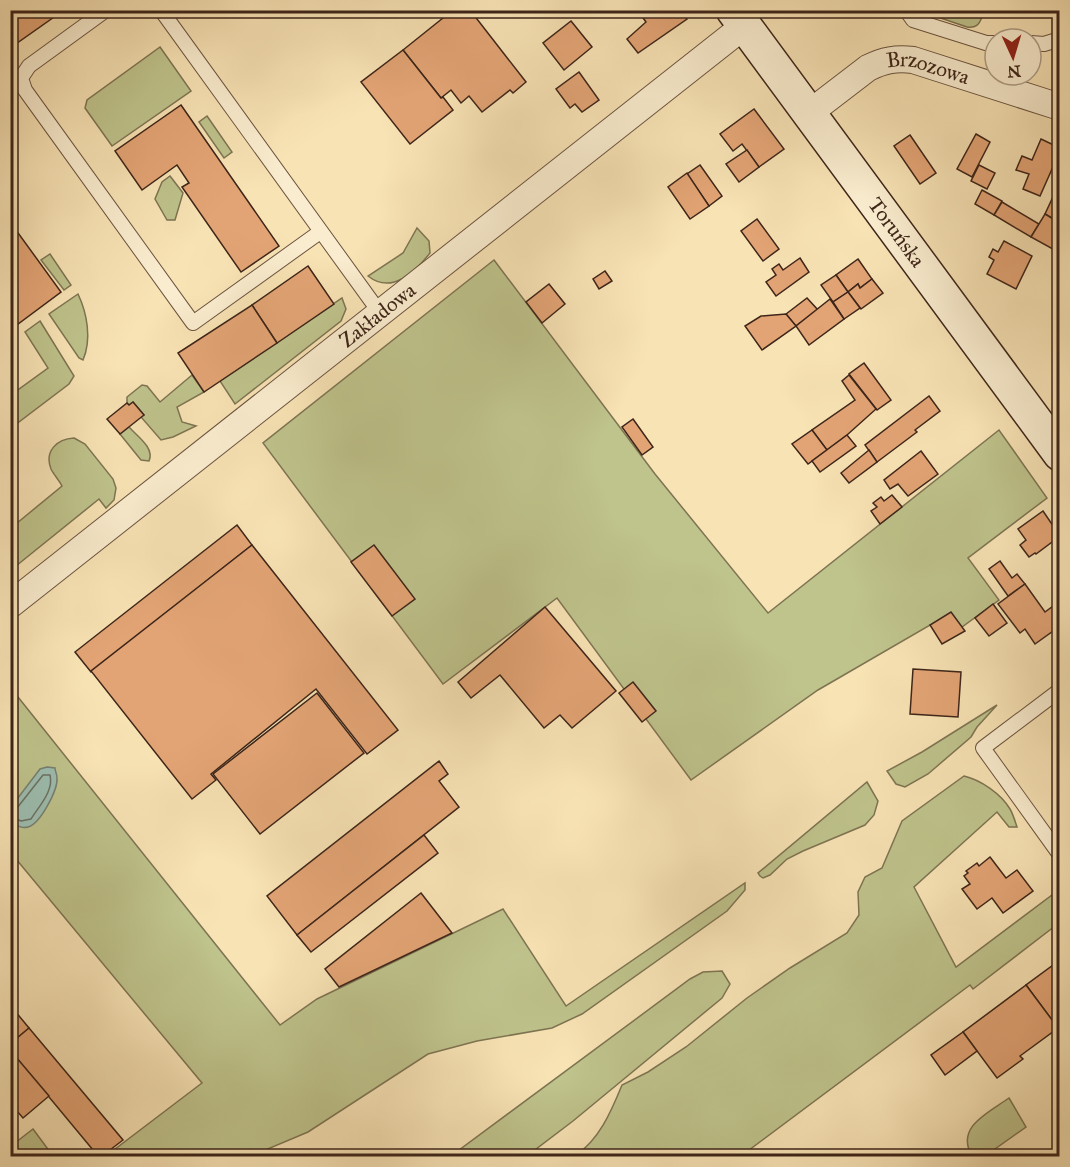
<svg xmlns="http://www.w3.org/2000/svg" width="1070" height="1167" font-family="'IM FELL Great Primer',serif">
  <rect width="100%" height="100%" fill="#f8e3b5"/>
  <filter id="stains"><feTurbulence type="fractalNoise" baseFrequency=".00333" numOctaves="4"/><feColorMatrix values="0 0 0 0 .2 0 0 0 0 .09 0 0 0 0 .02 0 0 0 .5 -.17"/></filter>
  <radialGradient id="worn" r=".72"><stop offset=".6" stop-color="#630" stop-opacity="0"/><stop offset="1" stop-color="#630" stop-opacity=".3"/></radialGradient>
  <g fill="#bfc38c" stroke="#7e7452" stroke-width="1.5">
    <path d="M920,11H980L982,17C979,25 976,28 967,27Z"/>
    <path d="M160,47L191,91L112,146L85,108L87,100Z"/>
    <path d="M207,116L232,152L224,158L199,122Z"/>
    <path d="M170,176L183,193L175,220H167L155,199L162,182Z"/>
    <path d="M417,228L429,241L430,253C415,272 392,295 368,276L403,253Z"/>
    <path d="M50,254L71,285L64,290L41,260Z"/>
    <path d="M494,260L655,474L768,613L999,430L1047,498L968,558L999,600L962,627L930,625L818,690L691,780L557,598L443,684L263,443Z"/>
    <path d="M78,294C87,313 92,339 83,360L79,358L49,314Z"/>
    <path d="M342,298L346,309L341,321L235,404L220,381Z"/>
    <path d="M40,321L74,376L69,384L11,428V395L48,368L25,332Z"/>
    <path d="M192,375L204,392L177,407L182,422L196,426L173,437L161,440L141,417L144,415L133,402L129,405L127,403V397L142,385L147,386L160,402Z"/>
    <path d="M129,427C137,436 155,448 149,461L141,460L120,434Z"/>
    <path d="M74,438L85,444L113,479L116,488L114,500L106,508L99,499L11,570V528L62,486C59,480 54,475 51,469C44,451 57,439 74,438Z"/>
    <path d="M10,687L280,1025L317,999L503,909L566,1006L745,883V890L727,911L582,1014L552,1028L477,1041L428,1054L308,1132L251,1156H106L202,1083L11,853Z"/>
    <path d="M997,705L977,727L971,737L928,774L905,787L896,784L887,771L922,752Z"/>
    <path d="M964,776C981,780 1001,794 1010,809C1013,814 1015,821 1017,827H1009L997,812L914,887L956,967L1056,892L1059,896V923L973,989L970,985L741,1156H575C599,1140 611,1112 622,1085L648,1072L686,1047L747,998L790,968L847,933L859,915L858,892L865,877L882,868L902,821Z"/>
    <path d="M867,782L878,801L874,815L865,825L803,851L787,859L770,875L763,878L760,876L758,873Z"/>
    <path d="M722,971L730,984L722,998L573,1121L532,1152L525,1156H451L690,979L703,972Z"/>
    <path d="M1009,1098L1026,1127L985,1156H972C955,1127 988,1113 1009,1098Z"/>
    <path d="M33,1129L53,1156H11V1146Z"/>
  </g>
  <path fill="#9dbeb0" stroke="#778174" stroke-width="1.5" d="M47,767L55,768C55,771 57,774 57,778C58,790 40,824 28,827C20,829 16,825 11,820V807L40,769Z"/>
  <g fill="none" stroke-linecap="round" stroke-linejoin="round">
    <path stroke="#6d7264" stroke-width="1.5" d="M10,810L17,808L43,775H50C54,791 39,806 31,819L21,821L10,816"/>
  </g>
  <g fill="#e3a475" stroke="#3d2519" stroke-width="1.5">
    <path d="M10,10H64L10,48Z"/>
    <path d="M453,10H470L526,82L513,93L510,90L482,112L469,96L461,103L451,90L441,98L403,50Z"/>
    <path d="M632,10H681L687,19L638,53L627,39L646,22L638,11L635,14Z"/>
    <path d="M571,21L592,47L564,70L543,43Z"/>
    <path d="M403,50L441,98L443,97L453,110L410,144L361,82Z"/>
    <path d="M579,72L599,100L582,112L575,104L570,108L556,89Z"/>
    <path d="M181,105L279,246L241,272L182,187L189,183L177,165L142,190L115,151Z"/>
    <path d="M754,109L784,149L759,167L742,144L733,151L720,134Z"/>
    <path d="M976,134L990,142L972,177L957,169Z"/>
    <path d="M910,135L936,173L920,184L894,146Z"/>
    <path d="M1041,139L1060,148V151L1040,196L1023,189L1029,174L1016,170L1022,156L1032,160Z"/>
    <path d="M747,150L759,167L739,182L726,164Z"/>
    <path d="M700,165L722,196L709,206L687,174Z"/>
    <path d="M979,165L995,173L987,189L971,181Z"/>
    <path d="M687,173L709,206L690,219L668,187Z"/>
    <path d="M1059,184H1060V223L1045,214Z"/>
    <path d="M982,190L1002,201L994,215L975,204Z"/>
    <path d="M1002,202L1039,224L1031,237L994,215Z"/>
    <path d="M1045,214L1060,223V253L1031,237Z"/>
    <path d="M757,219L779,249L763,261L741,231Z"/>
    <path d="M13,226L61,292L10,330V228Z"/>
    <path d="M1004,241L1032,256L1016,289L987,274L994,260L989,257L993,249L998,252Z"/>
    <path d="M800,258L809,272L776,296L766,282L776,275L772,269L779,264L783,270Z"/>
    <path d="M858,259L872,279L860,288L858,284L848,292L836,275Z"/>
    <path d="M308,266L334,304L277,343L252,305Z"/>
    <path d="M605,271L612,281L599,289L593,279Z"/>
    <path d="M836,275L848,292L833,302L821,285Z"/>
    <path d="M872,279L883,293L861,309L848,292L858,284L860,288Z"/>
    <path d="M549,284L565,304L542,323L526,302Z"/>
    <path d="M848,292L860,308L844,319L833,302Z"/>
    <path d="M807,298L818,310L796,326L786,314Z"/>
    <path d="M830,299L844,319L809,345L796,326Z"/>
    <path d="M252,305L277,343L204,392L178,353Z"/>
    <path d="M786,314L796,326L762,350L745,326L761,316Z"/>
    <path d="M864,363L891,400L877,410L849,374Z"/>
    <path d="M849,375L876,409L847,435L827,450L812,430L855,400L842,381Z"/>
    <path d="M929,396L940,411L915,430L917,432L877,462L865,445Z"/>
    <path d="M133,402L144,415L120,434L107,419L127,403L129,405Z"/>
    <path d="M633,419L653,447L642,455L622,427Z"/>
    <path d="M812,430L827,450L808,464L792,444Z"/>
    <path d="M847,435L856,446L820,472L812,461Z"/>
    <path d="M869,450L877,462L849,483L841,473Z"/>
    <path d="M921,451L938,474L908,496L898,484L890,489L884,480Z"/>
    <path d="M892,495L902,507L880,524L871,511L877,507L873,503L881,497L884,501Z"/>
    <path d="M1043,511L1060,536L1036,554L1035,553L1029,557L1020,545L1026,540L1018,529Z"/>
    <path d="M237,525L252,545L91,672L75,652Z"/>
    <path d="M252,545L398,730L367,754L316,689L211,774L216,780L192,799L91,671Z"/>
    <path d="M374,545L415,599L392,616L351,562Z"/>
    <path d="M1000,561L1012,578L1017,574L1025,584L1008,596L989,569Z"/>
    <path d="M1025,584L1045,612L1060,601V626L1035,644L1025,629L1020,633L998,604Z"/>
    <path d="M993,604L1007,623L989,636L975,618Z"/>
    <path d="M545,607L616,691L572,728L560,715L544,728L500,675L471,698L458,682Z"/>
    <path d="M951,612L965,631L942,644L930,625Z"/>
    <path d="M913,669L961,672L958,717L910,714Z"/>
    <path d="M633,682L656,711L642,722L619,693Z"/>
    <path d="M317,693L364,753L260,834L213,774Z"/>
    <path d="M439,761L448,774L439,781L459,807L297,935L267,896Z"/>
    <path d="M424,835L438,853L311,952L297,935Z"/>
    <path d="M990,857L1006,878L1017,870L1033,891L1003,913L992,898L977,909L962,889L970,884L964,876L968,873L966,871L977,863L979,866Z"/>
    <path d="M421,893L452,933L339,987L325,969Z"/>
    <path d="M1060,960V1027L1058,1028L1026,985Z"/>
    <path d="M1026,985L1058,1028L1020,1056L1023,1059L997,1078L963,1032Z"/>
    <path d="M10,1005L29,1028L10,1044Z"/>
    <path d="M29,1028L123,1140L102,1156H98L10,1050V1044Z"/>
    <path d="M963,1032L977,1051L945,1075L931,1055Z"/>
    <path d="M10,1050L49,1096L23,1118L10,1103Z"/>
  </g>
  <g fill="none" stroke-linecap="round" stroke-linejoin="round">
    <defs>
      <g id="lane">
        <path d="M106,10L29,66L21,78L25,90L193,323L320,232"/>
        <path d="M161,10L380,313"/>
        <path d="M906,10L913,20L986,43H995"/>
        <path d="M1031,43L1044,44L1060,39"/>
        <path d="M1060,690L983,748L1060,855"/>
      </g>
      <g id="street">
        <path id="s1" d="M808,114L868,68C884,60 896,58 913,60L1060,107"/>
        <path id="s2" d="M10,605L744,26"/>
      </g>
      <g id="secondary">
        <path id="s3" d="M733,10L1060,454"/>
      </g>
    </defs>
    <use href="#lane" stroke="#6c5440" stroke-width="16"/>
    <use href="#street" stroke="#6c5440" stroke-width="28"/>
    <use href="#secondary" stroke="#3d2519" stroke-width="36"/>
    <use href="#lane" stroke="#faedcf" stroke-width="14"/>
    <use href="#street" stroke="#faedcf" stroke-width="26"/>
    <use href="#secondary" stroke="#faedcf" stroke-width="33"/>
  </g>
  <g text-anchor="middle" stroke-width="5" stroke-linejoin="round" paint-order="stroke">
    <g font-size="21" fill="#3d2519" stroke="#faedcf">
      <text dy="7" stroke="none"><textPath href="#s1" startOffset="138">Brzozowa</textPath></text>
      <text dy="7" stroke="none"><textPath href="#s3" startOffset="276">Toruńska</textPath></text>
      <text dy="7" stroke="none"><textPath href="#s2" startOffset="468">Zakładowa</textPath></text>
    </g>
  </g>
  <rect width="1070" height="1167" fill="none" stroke="#f8e3b5" stroke-width="36"/>
  <rect x="12" y="12" width="1046" height="1143" fill="none" stroke="#3d2519" stroke-width="3"/>
  <rect x="18" y="18" width="1034" height="1131" fill="none" stroke="#3d2519" stroke-width="1.5"/>
  <g transform="translate(1013 57) rotate(176)"><circle r="28" fill="#faedcf" stroke="#ae9d86" stroke-width="1.5"/>
  <path d="M0-4.5L10 22L0 15L-10 22Z" fill="#8f2418"/>
  <text y="-9" font-size="16" font-weight="bold" text-anchor="middle" fill="#3d2519">N</text>
  </g>
  <rect width="100%" height="100%" filter="url(#stains)"/>
  <rect width="100%" height="100%" fill="url(#worn)"/>
</svg>
